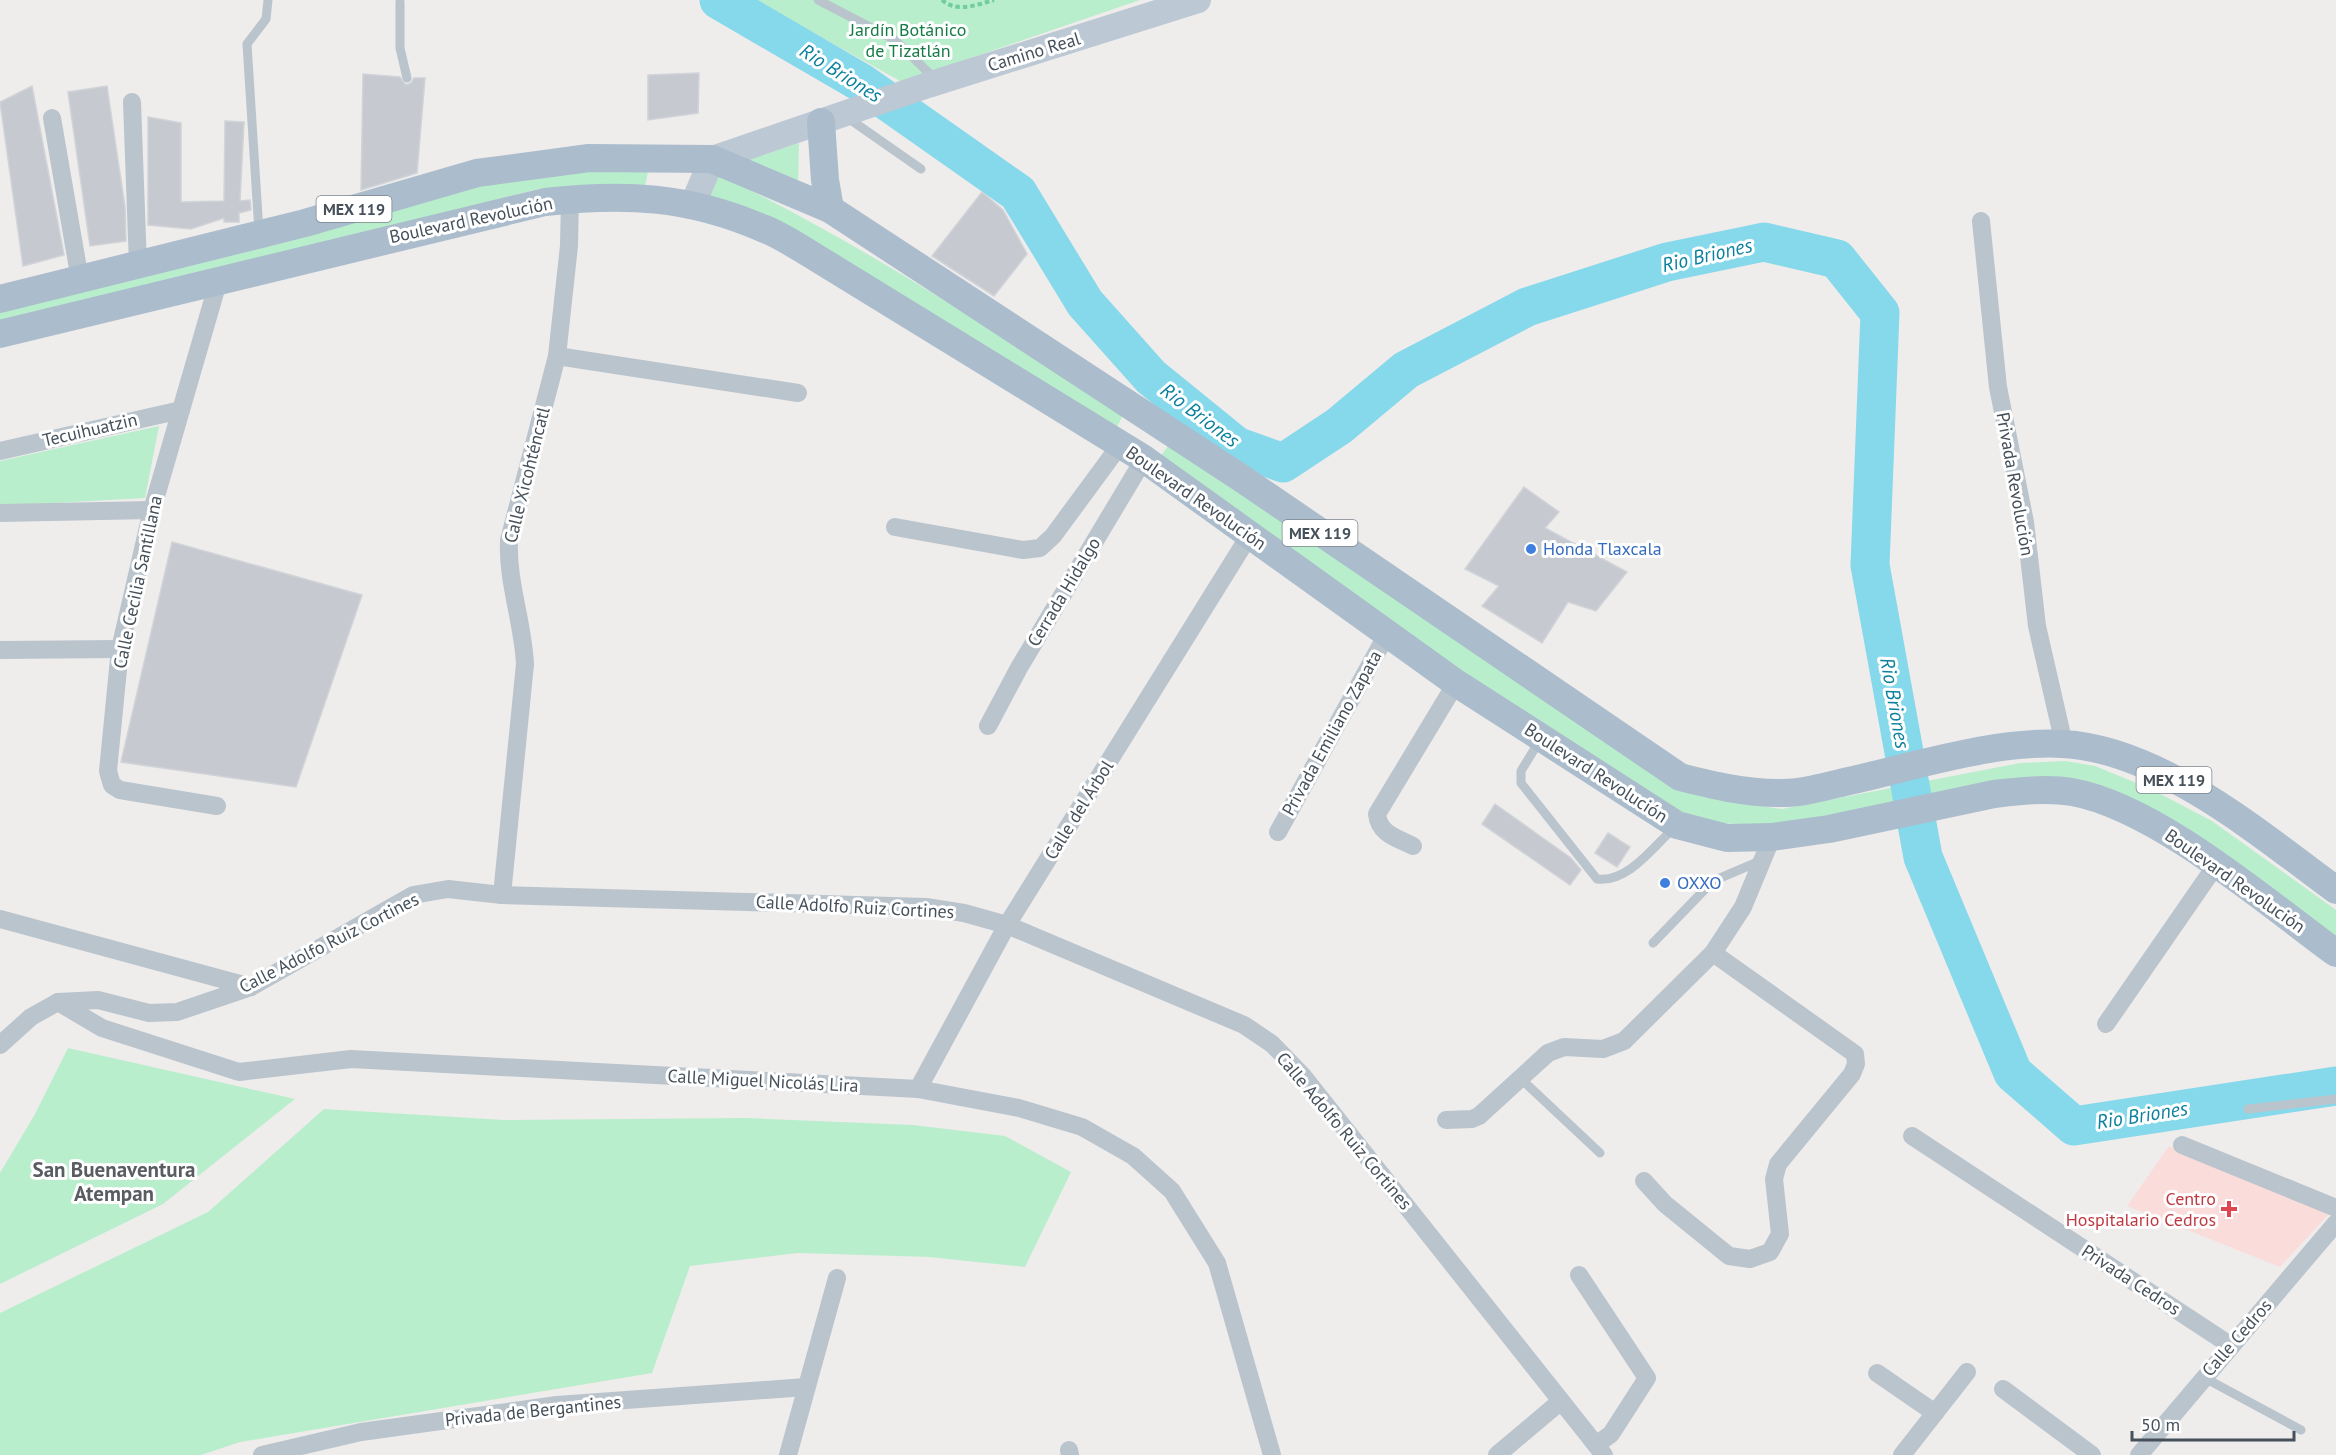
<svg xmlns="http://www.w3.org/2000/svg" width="2336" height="1455" font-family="'PT Sans',sans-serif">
  <rect width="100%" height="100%" fill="#efecec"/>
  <path fill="#fadddb" d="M2169,1146L2331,1212L2280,1267L2127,1206Z"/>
  <g fill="#b9eecd">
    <path d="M755,0H1140L936,70L909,86Z"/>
    <path d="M799,143L798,186L741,162Z"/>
    <path d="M649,166L644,192L538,189L0,326V306L512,177Z"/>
    <path d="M717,174C859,241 991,331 1124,413L1113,435L705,200Z"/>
    <path d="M159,426L145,498L0,506V461Z"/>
    <path d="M1171,442L1725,801L1782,809L2020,763L2066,761L2095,766L2151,789L2212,821L2336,910V942L2076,789L1773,826L1720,823L1670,809L1458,672L1157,461Z"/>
    <path d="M68,1048L295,1099L163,1204L0,1284V1173L35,1114Z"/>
    <path d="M324,1109L504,1120L746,1118L913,1125L1005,1136L1071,1172L1025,1267L929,1257L798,1253L690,1266L652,1373L240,1442L201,1455H0V1313L208,1212Z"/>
  </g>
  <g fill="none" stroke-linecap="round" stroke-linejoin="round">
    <path stroke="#86d8eb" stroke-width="39" d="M719,0L860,82L1018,193L1085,303L1151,377L1236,446L1283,463L1339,426L1406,370L1527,307L1667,262L1764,242L1837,259L1880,313L1870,565L1923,857L2013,1073L2074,1126L2336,1086"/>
  </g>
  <g fill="#c6c9cf" stroke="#d0d3d8" stroke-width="1.5">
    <path d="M699,73L698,113L648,120V75Z"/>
    <path d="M363,74L400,77L406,85L411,83L414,78H425L417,173L361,190Z"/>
    <path d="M32,86L64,255L23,266L0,102Z"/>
    <path d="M107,86L125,207L126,241L90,246L68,92Z"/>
    <path d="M148,117L181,123V202L224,201L225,121L244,122L240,201L250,200L251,210L239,213V222H224V218L191,229L148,225Z"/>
    <path d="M982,192L1003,210L1027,254L994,296L932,256Z"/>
    <path d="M1524,487L1559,512L1545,528L1627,572L1596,611L1568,602L1542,643L1482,606L1499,586L1465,569Z"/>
    <path d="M172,542L362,595L296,787L121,762Z"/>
    <path d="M1495,804L1571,858L1581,870L1570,885L1482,824Z"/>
    <path d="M1608,833L1630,847L1617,867L1595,853Z"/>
  </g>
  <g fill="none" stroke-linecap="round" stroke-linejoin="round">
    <path stroke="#72cc9e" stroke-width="4" stroke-dasharray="4.5 3" stroke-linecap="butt" d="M942,0C957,13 976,5 994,0"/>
    <g stroke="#bac4cc" stroke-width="9">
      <path d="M818,0L895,40L936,80"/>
      <path d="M400,2V48L407,78"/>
      <path d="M845,116L921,169"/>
      <path d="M259,232L247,44L266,19L268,0"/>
      <path d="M1540,740L1521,771V783L1597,879C1628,883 1653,847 1674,828"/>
      <path d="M1653,943L1713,881L1760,861"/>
      <path d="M1520,1078L1600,1153"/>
      <path d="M2248,1109L2336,1099"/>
      <path d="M2203,1377L2301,1430"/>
    </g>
    <g stroke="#bac4cc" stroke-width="18">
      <path d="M132,102L138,265"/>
      <path d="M52,118L80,280"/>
      <path d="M1981,221L1998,387L2025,522L2037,626L2064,744"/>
      <path d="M557,356L798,393"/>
      <path d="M0,451L181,410"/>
      <path d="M0,513L152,510"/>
      <path d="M895,527L1023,550L1040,548L1053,536L1120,445"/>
      <path d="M0,650L120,649"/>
      <path d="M988,726L1020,666L1144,459"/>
      <path d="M217,806L120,790L112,785L108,771L120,649L152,510L219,279"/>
      <path d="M1278,832L1387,634"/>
      <path d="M1413,846C1397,838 1379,834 1377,814L1456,683"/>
      <path d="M502,895L525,664C523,622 507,582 509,540L557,356L569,246L570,199"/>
      <path d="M0,919L251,987"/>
      <path d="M58,1002L102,1028L239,1072L351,1059L918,1089L1019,1108L1082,1127L1133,1156L1172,1191L1217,1263L1272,1455"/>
      <path d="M2106,1024L2216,865"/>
      <path d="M0,1045L31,1017L58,1002L98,1000L149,1013L177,1012L251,987L413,895L448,889L502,895L926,907L964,913L1007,925L1244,1025L1272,1044L1303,1076L1604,1455"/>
      <path d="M918,1089L1007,925L1249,536"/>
      <path d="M1446,1120L1472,1119L1479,1116L1548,1053L1564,1047L1603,1049L1624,1041L1713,953L1743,907L1772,837"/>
      <path d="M1912,1136L2230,1345"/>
      <path d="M2182,1145L2336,1208"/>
      <path d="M1644,1181L1665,1204L1729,1256L1750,1259L1770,1252L1780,1234L1774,1179L1778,1164L1852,1074L1856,1064L1855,1054L1713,953"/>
      <path d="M1579,1275L1647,1378L1611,1434L1596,1445"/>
      <path d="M1877,1373L1935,1413"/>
      <path d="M2003,1389L2092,1455"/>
      <path d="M1069,1450L1070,1455"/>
      <path d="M262,1455L361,1432L557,1405L806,1387"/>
      <path d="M788,1455L837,1278"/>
      <path d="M1497,1455L1561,1401"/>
      <path d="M1902,1455L1967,1372"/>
      <path d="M2139,1455L2336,1223"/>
    </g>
    <path stroke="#bcc8d4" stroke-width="26" d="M693,204L712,159L928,85L1198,0"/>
    <g stroke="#abbccc" stroke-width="28">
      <path d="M821,122L825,180L830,209"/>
      <path d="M0,299L305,223L477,173L589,158L712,159L830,209L1241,478L1680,777C1712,785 1744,793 1778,793C1801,794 1827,786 1849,781C1916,766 1995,740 2063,744C2160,749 2261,835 2336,890"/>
      <path d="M0,334L545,202C624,193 688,196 762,228C781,235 798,247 815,257L1144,459L1456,683L1677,825L1727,838L1772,837L1829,829L1994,794C2019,791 2047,788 2072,792C2156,807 2266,902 2336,953"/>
    </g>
  </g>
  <g fill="#3f7fe0" stroke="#fff" stroke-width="2">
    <circle cx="1531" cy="549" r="6"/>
    <circle cx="1665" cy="883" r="6"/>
  </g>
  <path fill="#e0444e" stroke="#fff" stroke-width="2" d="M2226 1200h6v6h6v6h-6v6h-6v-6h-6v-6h6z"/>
  <g text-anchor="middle" stroke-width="6" stroke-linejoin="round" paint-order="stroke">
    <g fill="#fff" stroke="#7d848c" stroke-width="1.5">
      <rect x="316.5" y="196" width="75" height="26" rx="4.5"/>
      <rect x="1282.5" y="520" width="75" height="26" rx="4.5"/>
      <rect x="2136.5" y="767" width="75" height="26" rx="4.5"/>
    </g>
    <g font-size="16" font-weight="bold" fill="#45505a">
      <text x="354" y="215">MEX 119</text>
      <text x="1320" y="539">MEX 119</text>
      <text x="2174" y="786">MEX 119</text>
    </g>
    <g font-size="18" fill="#167a47" stroke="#fff">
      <text x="908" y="36">Jardín Botánico<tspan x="908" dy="21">de Tizatlán</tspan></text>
    </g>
    <g font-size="18" fill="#45505a" stroke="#fff">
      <text transform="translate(1034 52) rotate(-17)" y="6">Camino Real</text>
      <text transform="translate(471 220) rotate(-12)" y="6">Boulevard Revolución</text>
      <text transform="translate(90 430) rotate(-13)" y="6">Tecuihuatzin</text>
      <text transform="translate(527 475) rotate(-76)" y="6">Calle Xicohténcatl</text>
      <text transform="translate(2015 484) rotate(80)" y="6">Privada Revolución</text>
      <text transform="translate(1196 498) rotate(35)" y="6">Boulevard Revolución</text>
      <text transform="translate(138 582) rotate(-78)" y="6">Calle Cecilia Santillana</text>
      <text transform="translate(1064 592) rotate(-59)" y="6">Cerrada Hidalgo</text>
      <text transform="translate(1332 733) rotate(-61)" y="6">Privada Emiliano Zapata</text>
      <text transform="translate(1596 773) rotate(33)" y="6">Boulevard Revolución</text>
      <text transform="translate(1079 810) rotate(-58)" y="6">Calle del Árbol</text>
      <text transform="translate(2235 881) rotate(35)" y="6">Boulevard Revolución</text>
      <text transform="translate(855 907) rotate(3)" y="6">Calle Adolfo Ruiz Cortines</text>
      <text transform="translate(329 943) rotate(-27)" y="6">Calle Adolfo Ruiz Cortines</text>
      <text transform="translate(763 1081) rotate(3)" y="6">Calle Miguel Nicolás Lira</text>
      <text transform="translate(1344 1131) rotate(50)" y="6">Calle Adolfo Ruiz Cortines</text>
      <text transform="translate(2131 1280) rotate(33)" y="6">Privada Cedros</text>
      <text transform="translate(2237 1338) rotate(-49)" y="6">Calle Cedros</text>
      <text transform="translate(533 1411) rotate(-6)" y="6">Privada de Bergantines</text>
    </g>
    <g font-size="18" fill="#366cbe" stroke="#fff" text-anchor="start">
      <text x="1543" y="555">Honda Tlaxcala</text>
      <text x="1677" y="889">OXXO</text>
    </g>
    <g font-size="18" fill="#be3a42" stroke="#fff" text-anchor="end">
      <text x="2216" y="1205">Centro<tspan x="2216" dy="21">Hospitalario Cedros</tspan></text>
    </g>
    <g font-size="20" font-style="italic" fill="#0c819e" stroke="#fff">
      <text transform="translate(841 73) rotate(32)" y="7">Rio Briones</text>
      <text transform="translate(1707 255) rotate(-13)" y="7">Rio Briones</text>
      <text transform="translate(1200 415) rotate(37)" y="7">Rio Briones</text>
      <text transform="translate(1895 703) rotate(80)" y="7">Rio Briones</text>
      <text transform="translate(2142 1115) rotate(-9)" y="7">Rio Briones</text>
    </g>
    <g font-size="21" font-weight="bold" fill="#595d61" stroke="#fff">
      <text x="114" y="1177">San Buenaventura<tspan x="114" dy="24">Atempan</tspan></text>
    </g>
  </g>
  <path d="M2132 1431v9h162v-9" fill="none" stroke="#45505a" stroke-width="3"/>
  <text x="2141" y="1431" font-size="18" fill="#45505a" stroke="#ffffff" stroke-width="4.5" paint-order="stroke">50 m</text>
</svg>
